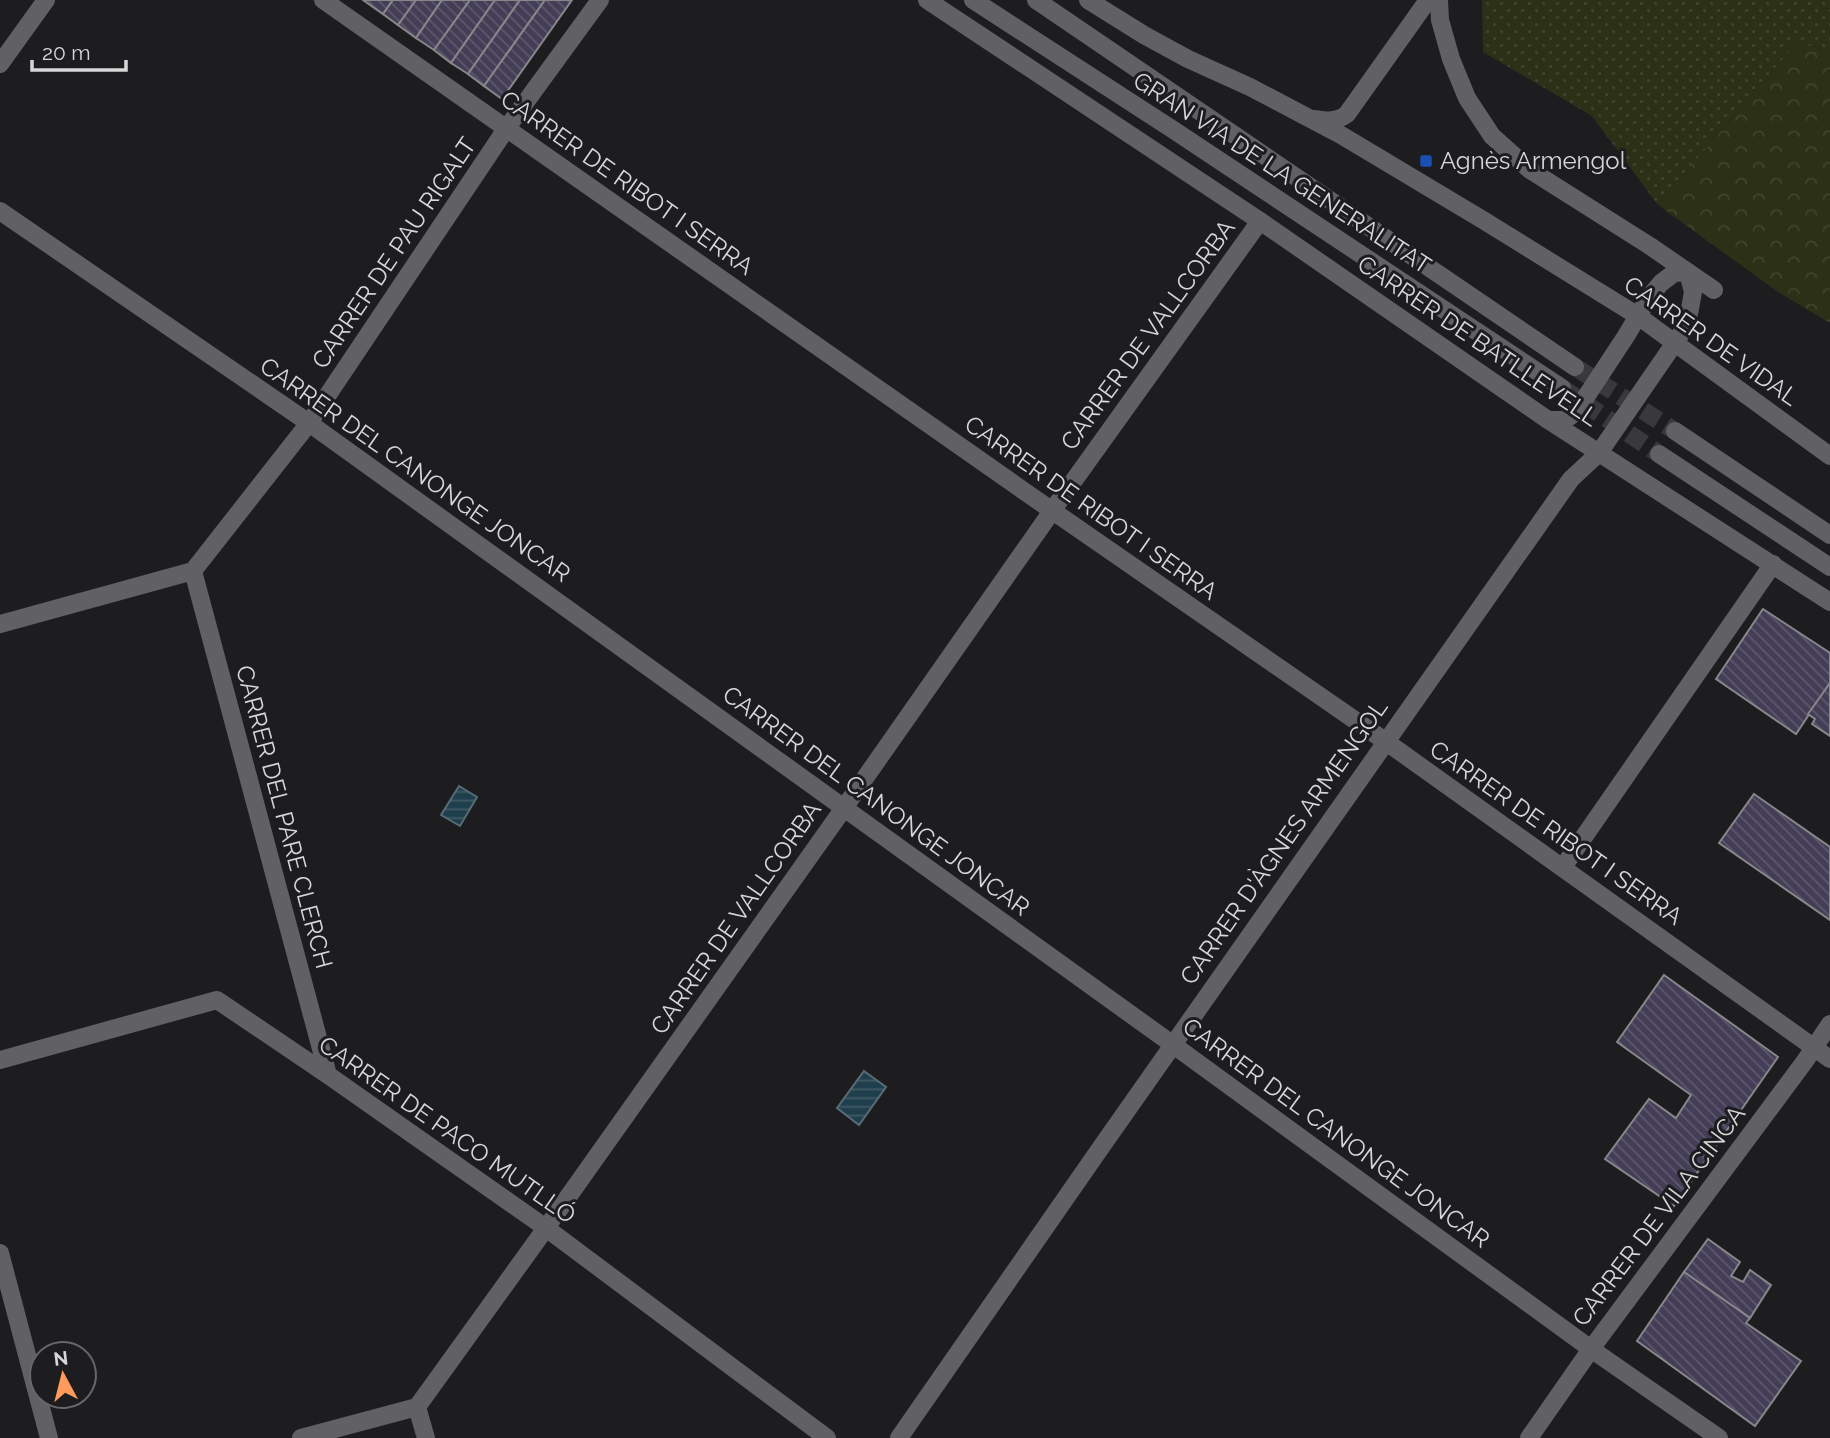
<svg xmlns="http://www.w3.org/2000/svg" width="1830" height="1438" font-family="Raleway,sans-serif">
  <defs>
    <pattern id="grass-dots" width="8" height="8" patternUnits="userSpaceOnUse" patternTransform="scale(1.75)"><rect width="8" height="8" fill="#2c3017"/><path d="M2 2h.1M6 6h.1" fill="none" stroke="#40442d" stroke-width="1.8" stroke-linecap="round"/></pattern>
    <pattern id="forest-crowns" width="20" height="18" patternUnits="userSpaceOnUse" patternTransform="scale(1.75)"><rect width="20" height="18" fill="#2c3017"/><path d="M2 6a3 3 0 1 1 6 0M12 15a3 3 0 1 1 6 0" fill="none" stroke="#40442d"/></pattern>
    <pattern id="water-rules" width="6" height="5" patternUnits="userSpaceOnUse" patternTransform="scale(1.75)"><rect width="6" height="5" fill="#203f4c"/><path d="M0 2.5h6" fill="none" stroke="#405a65"/></pattern>
    <pattern id="building-back-hatch" width="6" height="6" patternUnits="userSpaceOnUse" patternTransform="scale(1.75)"><rect width="6" height="6" fill="#433d56"/><path d="M-1 5l2 2M0 0l6 6M5-1l2 2" fill="none" stroke="#5d586e"/></pattern>
  </defs>
  <rect width="100%" height="100%" fill="#1d1c1f"/>
  <path fill="url(#grass-dots)" d="M1482,0H1830V52L1797,42L1658,205L1592,116L1483,52Z"/>
  <path fill="url(#forest-crowns)" d="M1797,42L1830,52V323L1778,292L1658,205Z"/>
  <g fill="url(#water-rules)" stroke="#576c76" stroke-width="2">
    <path d="M459,786L477,797L460,826L441,815Z"/>
    <path d="M864,1071L886,1087L859,1125L837,1108Z"/>
  </g>
  <g fill="url(#building-back-hatch)" stroke="#878689" stroke-width="2">
    <path d="M363,0H393L383,14Z"/>
    <path d="M393,0H416L398,25L383,14Z"/>
    <path d="M416,0H442L416,38L398,25Z"/>
    <path d="M442,0H470L434,50L416,38Z"/>
    <path d="M470,0H495L451,63L434,50Z"/>
    <path d="M495,0H520L468,74L451,63Z"/>
    <path d="M520,0H545L484,86L468,74Z"/>
    <path d="M545,0H572L502,99L484,86Z"/>
    <path d="M1763,609L1830,653V683L1796,734L1716,679Z"/>
    <path d="M1830,683V736L1812,724L1815,719L1808,714Z"/>
    <path d="M1754,794L1830,847V920L1719,843Z"/>
    <path d="M1664,975L1778,1057L1674,1206L1605,1159L1649,1099L1676,1118L1691,1095L1617,1042Z"/>
    <path d="M1708,1239L1740,1262L1731,1276L1743,1282L1750,1270L1771,1285L1750,1318L1684,1272Z"/>
    <path d="M1684,1272L1750,1318L1746,1323L1801,1361L1755,1426L1637,1341Z"/>
  </g>
  <g fill="none" stroke-linecap="round" stroke-linejoin="round">
    <g stroke="#39383b" stroke-width="18" stroke-dasharray="18 9" stroke-linecap="butt">
      <path d="M1575,367L1675,431"/>
      <path d="M1562,388L1659,454"/>
    </g>
    <g stroke="#616063" stroke-width="18">
      <path d="M323,0L1034,498L1385,741L1830,1059"/>
      <path d="M927,0L1260,221L1548,420L1830,602"/>
      <path d="M1088,0L1144,35L1188,59L1250,87L1341,135L1483,220L1638,316L1830,456"/>
      <path d="M1439,0L1440,20L1451,59L1467,98L1492,136L1530,170L1650,246L1714,290"/>
      <path d="M0,64L46,0"/>
      <path d="M1314,119C1326,121 1337,122 1347,114L1428,0"/>
      <path d="M0,211L309,423L1172,1044L1591,1349L1719,1438"/>
      <path d="M193,571L328,1075"/>
      <path d="M0,624L193,571L309,423L506,129L600,0"/>
      <path d="M1563,867L1773,564"/>
      <path d="M0,1060L217,1000L328,1075L546,1228L827,1438"/>
      <path d="M417,1407L426,1438"/>
      <path d="M301,1438L417,1407L546,1228L844,808L1052,511L1260,221"/>
      <path d="M899,1438C1121,1117 1345,798 1571,479L1599,453L1687,325L1693,292L1688,272L1674,273L1661,283L1650,296L1626,336L1576,412L1565,420H1548"/>
      <path d="M1529,1438L1591,1349L1805,1061L1830,1024"/>
    </g>
    <g stroke="#616063" stroke-width="18">
      <path d="M973,0L1172,129L1562,388"/>
      <path d="M1036,0L1575,367"/>
      <path d="M1675,431L1830,535"/>
      <path d="M1659,454L1830,567"/>
      <path d="M0,1253L49,1438"/>
    </g>
  </g>
  <rect fill="#1a4fb4" stroke="#1d1c1f" stroke-width="2.5" x="1419" y="154" width="14" height="14" rx="3.5"/>
  <g text-anchor="middle" stroke-width="6" stroke-linejoin="round" paint-order="stroke">
    <g font-size="24" fill="#d7d6d8" stroke="#1d1c1f" text-anchor="start">
      <text x="1440" y="169">Agnès Armengol</text>
    </g>
    <g font-size="24" fill="#d7d6d8" stroke="#1d1c1f">
      <text transform="translate(1282 173) rotate(33)" y="8">GRAN VIA DE LA GENERALITAT</text>
      <text transform="translate(627 183) rotate(35)" y="8">CARRER DE RIBOT I SERRA</text>
      <text transform="translate(394 253) rotate(-56)" y="8">CARRER DE PAU RIGALT</text>
      <text transform="translate(1148 335) rotate(-54)" y="8">CARRER DE VALLCORBA</text>
      <text transform="translate(1478 341) rotate(34)" y="8">CARRER DE BATLLEVELL</text>
      <text transform="translate(1711 341) rotate(35)" y="8">CARRER DE VIDAL</text>
      <text transform="translate(415 470) rotate(35)" y="8">CARRER DEL CANONGE JONCAR</text>
      <text transform="translate(1091 508) rotate(35)" y="8">CARRER DE RIBOT I SERRA</text>
      <text transform="translate(876 801) rotate(36)" y="8">CARRER DEL CANONGE JONCAR</text>
      <text transform="translate(284 817) rotate(75)" y="8">CARRER DEL PARE CLERCH</text>
      <text transform="translate(1556 833) rotate(35)" y="8">CARRER DE RIBOT I SERRA</text>
      <text transform="translate(1284 842) rotate(-55)" y="8">CARRER D'ÀGNES ARMENGOL</text>
      <text transform="translate(736 918) rotate(-55)" y="8">CARRER DE VALLCORBA</text>
      <text transform="translate(447 1130) rotate(35)" y="8">CARRER DE PACO MUTLLÓ</text>
      <text transform="translate(1336 1133) rotate(36)" y="8">CARRER DEL CANONGE JONCAR</text>
      <text transform="translate(1659 1216) rotate(-53)" y="8">CARRER DE VILA CINCA</text>
    </g>
  </g>
  <g transform="translate(63 1375) rotate(353)"><circle r="33" fill="#1d1c1f" stroke="#676669" stroke-width="2"/>
  <path d="M0-5L12 26L0 18L-12 26Z" fill="#ff9b5a"/>
  <text y="-10" font-size="19" font-weight="bold" text-anchor="middle" fill="#d7d6d8">N</text>
  </g>
  <path d="M32 60v10h94v-10" fill="none" stroke="#d7d6d8" stroke-width="3.5"/>
  <text x="42" y="60" font-size="21" fill="#d7d6d8" stroke="#1d1c1f" stroke-width="5" paint-order="stroke">20 m</text>
</svg>
